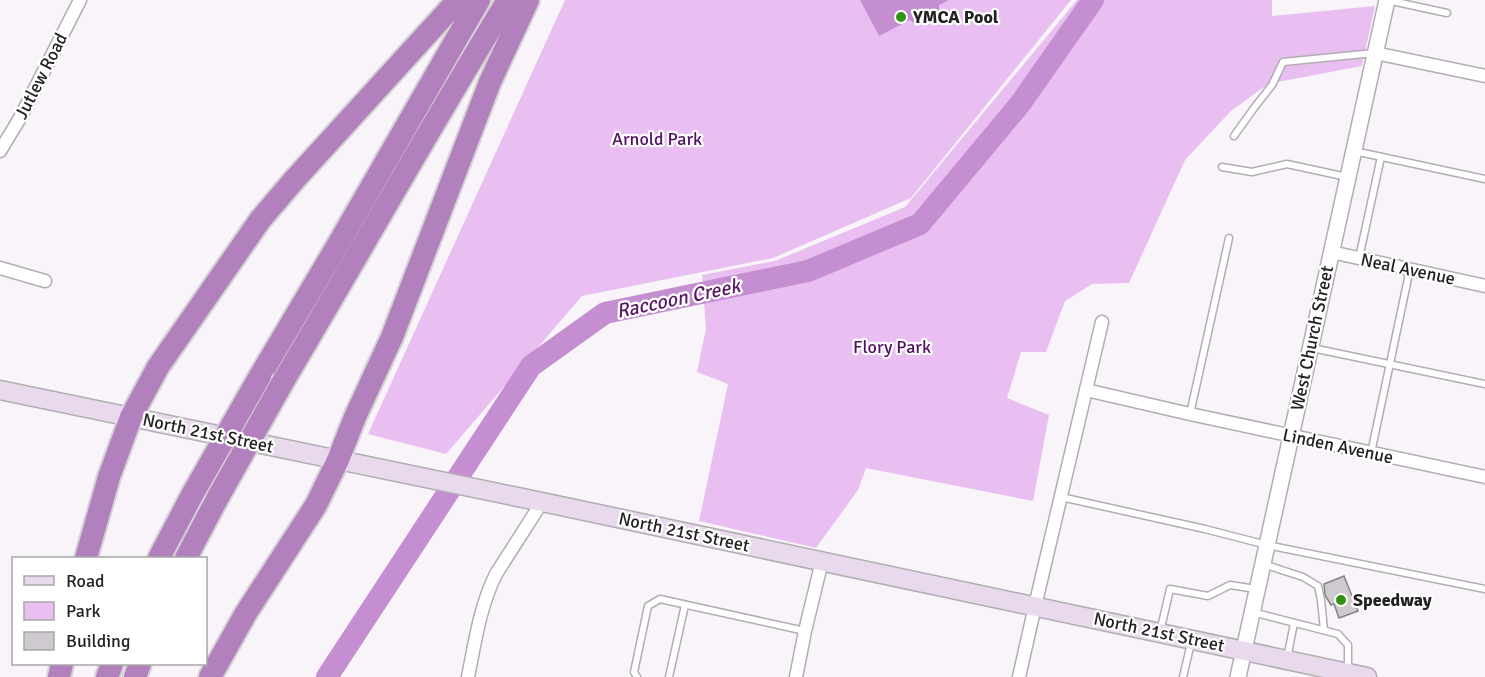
<svg xmlns="http://www.w3.org/2000/svg" width="1485" height="677" font-family="Signika,sans-serif">
  <rect width="100%" height="100%" fill="#f8f4f9"/>
  <g fill="#e9bff2">
    <path d="M565,0H1071L911,198L773,258L582,296L446,454L368,434Z"/>
    <path d="M1077,0H1272V16L1375,6L1362,66L1268,84L1231,111L1185,160L1129,283L1092,284L1065,301L1046,352H1021L1007,398L1049,415L1033,501L866,468L858,490L816,548L699,521L728,384L697,372L706,329L702,275L775,261L905,207Z"/>
  </g>
  <path fill="#c48ed0" d="M860,0H949L939,5V14L917,25L910,20L879,36Z"/>
  <g fill="none" stroke-linecap="round" stroke-linejoin="round">
    <path stroke="#c48ed0" stroke-width="22" d="M327,677L531,366L605,313L808,271L920,224L1020,104L1093,0"/>
  </g>
  <path fill="#cecacf" stroke="#868387" stroke-width="1.5" d="M1344,576L1358,611L1339,618L1334,604L1331,605L1325,595L1324,584Z"/>
  <g fill="none" stroke-linecap="round" stroke-linejoin="round">
    <defs>
      <g id="service">
        <path d="M1387,0L1447,13"/>
        <path d="M1234,136L1254,108L1272,85L1283,62L1374,53"/>
        <path d="M1354,151L1485,179"/>
        <path d="M1222,167L1252,172L1287,164L1347,177"/>
        <path d="M1359,258L1381,157"/>
        <path d="M1312,348L1485,384"/>
        <path d="M1190,414L1229,238"/>
        <path d="M1371,453L1410,269"/>
        <path d="M1061,497L1205,529L1267,545L1485,589"/>
        <path d="M1263,564L1303,577L1318,586L1321,600L1324,630"/>
        <path d="M1252,612L1338,634L1348,645V669"/>
        <path d="M1160,632L1170,589L1208,596L1230,585L1256,589"/>
        <path d="M1287,659L1294,623"/>
        <path d="M637,677L634,672L648,606L660,599L805,631"/>
        <path d="M669,677L685,605"/>
        <path d="M1183,677L1191,643"/>
      </g>
      <g id="minor">
        <path d="M1375,53L1485,76"/>
        <path d="M0,151L20,118L80,0"/>
        <path d="M1331,252L1485,286"/>
        <path d="M0,268L45,281"/>
        <path d="M1086,390L1190,414L1485,477"/>
        <path d="M468,677C475,642 480,606 496,574L542,502"/>
        <path d="M796,677L805,631L822,561"/>
        <path d="M1019,677L1035,606L1102,322"/>
      </g>
      <path id="tertiary" d="M1238,677L1387,0"/>
      <path id="secondary" d="M0,390L542,502L1367,677"/>
      <g id="motorway">
        <path d="M260,376L336,248L479,0"/>
        <path d="M284,380C359,254 431,125 508,0"/>
        <path d="M86,558L109,477L131,417L158,367L260,220L295,179L458,0"/>
        <path d="M159,558L192,495"/>
        <path d="M186,558L217,499"/>
        <path d="M59,677L62,664"/>
        <path d="M107,677L112,664"/>
        <path d="M135,677L140,664"/>
        <path d="M210,677L246,613L316,505L338,460L355,417L392,337L490,82L528,0"/>
      </g>
    </defs>
    <use href="#service" stroke="#b1adb2" stroke-width="9"/>
    <use href="#minor" stroke="#b1adb2" stroke-width="15"/>
    <use href="#tertiary" stroke="#b1adb2" stroke-width="18"/>
    <use href="#secondary" stroke="#b1adb2" stroke-width="21"/>
    <use href="#motorway" stroke="#d3d3d3" stroke-width="26"/>
    <use href="#service" stroke="#fff" stroke-width="6"/>
    <use href="#minor" stroke="#fff" stroke-width="12"/>
    <use href="#tertiary" stroke="#fff" stroke-width="15"/>
    <use href="#secondary" stroke="#e8d9ec" stroke-width="18"/>
    <use href="#motorway" stroke="#b380be" stroke-width="22"/>
    <defs>
      <g id="motorway-bridge">
        <path d="M192,495L260,376"/>
        <path d="M217,499L284,380"/>
      </g>
    </defs>
    <use href="#motorway-bridge" stroke="#d3d3d3" stroke-width="26" stroke-linecap="butt"/>
    <use href="#motorway-bridge" stroke="#b380be" stroke-width="22"/>
  </g>
  <g fill="#309211" stroke="#fff" stroke-width="2">
    <circle cx="901" cy="17" r="6"/>
    <circle cx="1341" cy="600" r="6"/>
  </g>
  <g text-anchor="middle" stroke-width="4.5" stroke-linejoin="round" paint-order="stroke">
    <g font-size="18" font-weight="bold" fill="#232223" stroke="#fff" text-anchor="start">
      <text x="913" y="23">YMCA Pool</text>
      <text x="1353" y="606">Speedway</text>
    </g>
    <g font-size="18" fill="#232223" stroke="#fff">
      <text transform="translate(41 76) rotate(-63)" y="6">Jutlew Road</text>
      <text transform="translate(1408 269) rotate(12)" y="6">Neal Avenue</text>
      <text transform="translate(1312 338) rotate(-78)" y="6">West Church Street</text>
      <text transform="translate(208 433) rotate(12)" y="6">North 21st Street</text>
      <text transform="translate(1338 446) rotate(12)" y="6">Linden Avenue</text>
      <text transform="translate(684 532) rotate(12)" y="6">North 21st Street</text>
      <text transform="translate(1159 632) rotate(12)" y="6">North 21st Street</text>
    </g>
    <g font-size="18" fill="#520e60" stroke="#fff">
      <text x="657" y="145">Arnold Park</text>
      <text x="892" y="353">Flory Park</text>
    </g>
    <g font-size="20" font-style="italic" fill="#591767" stroke="#fff">
      <text transform="translate(678 298) rotate(-12)" y="7">Raccoon Creek</text>
    </g>
  </g>
  <rect x="12" y="557" width="195" height="108" fill="#ffffff" stroke="#a7a7a7" stroke-width="1.5"/>
  <rect x="24" y="576" width="30" height="9" fill="#e8d9ec" stroke="#a7a7a7" stroke-width="1.5"/>
  <text x="66" y="587" font-size="18" fill="#232223">Road</text>
  <rect x="24" y="602" width="30" height="18" fill="#e9bff2" stroke="#a7a7a7" stroke-width="1.5"/>
  <text x="66" y="617" font-size="18" fill="#232223">Park</text>
  <rect x="24" y="632" width="30" height="18" fill="#cecacf" stroke="#a7a7a7" stroke-width="1.5"/>
  <text x="66" y="647" font-size="18" fill="#232223">Building</text>
</svg>
